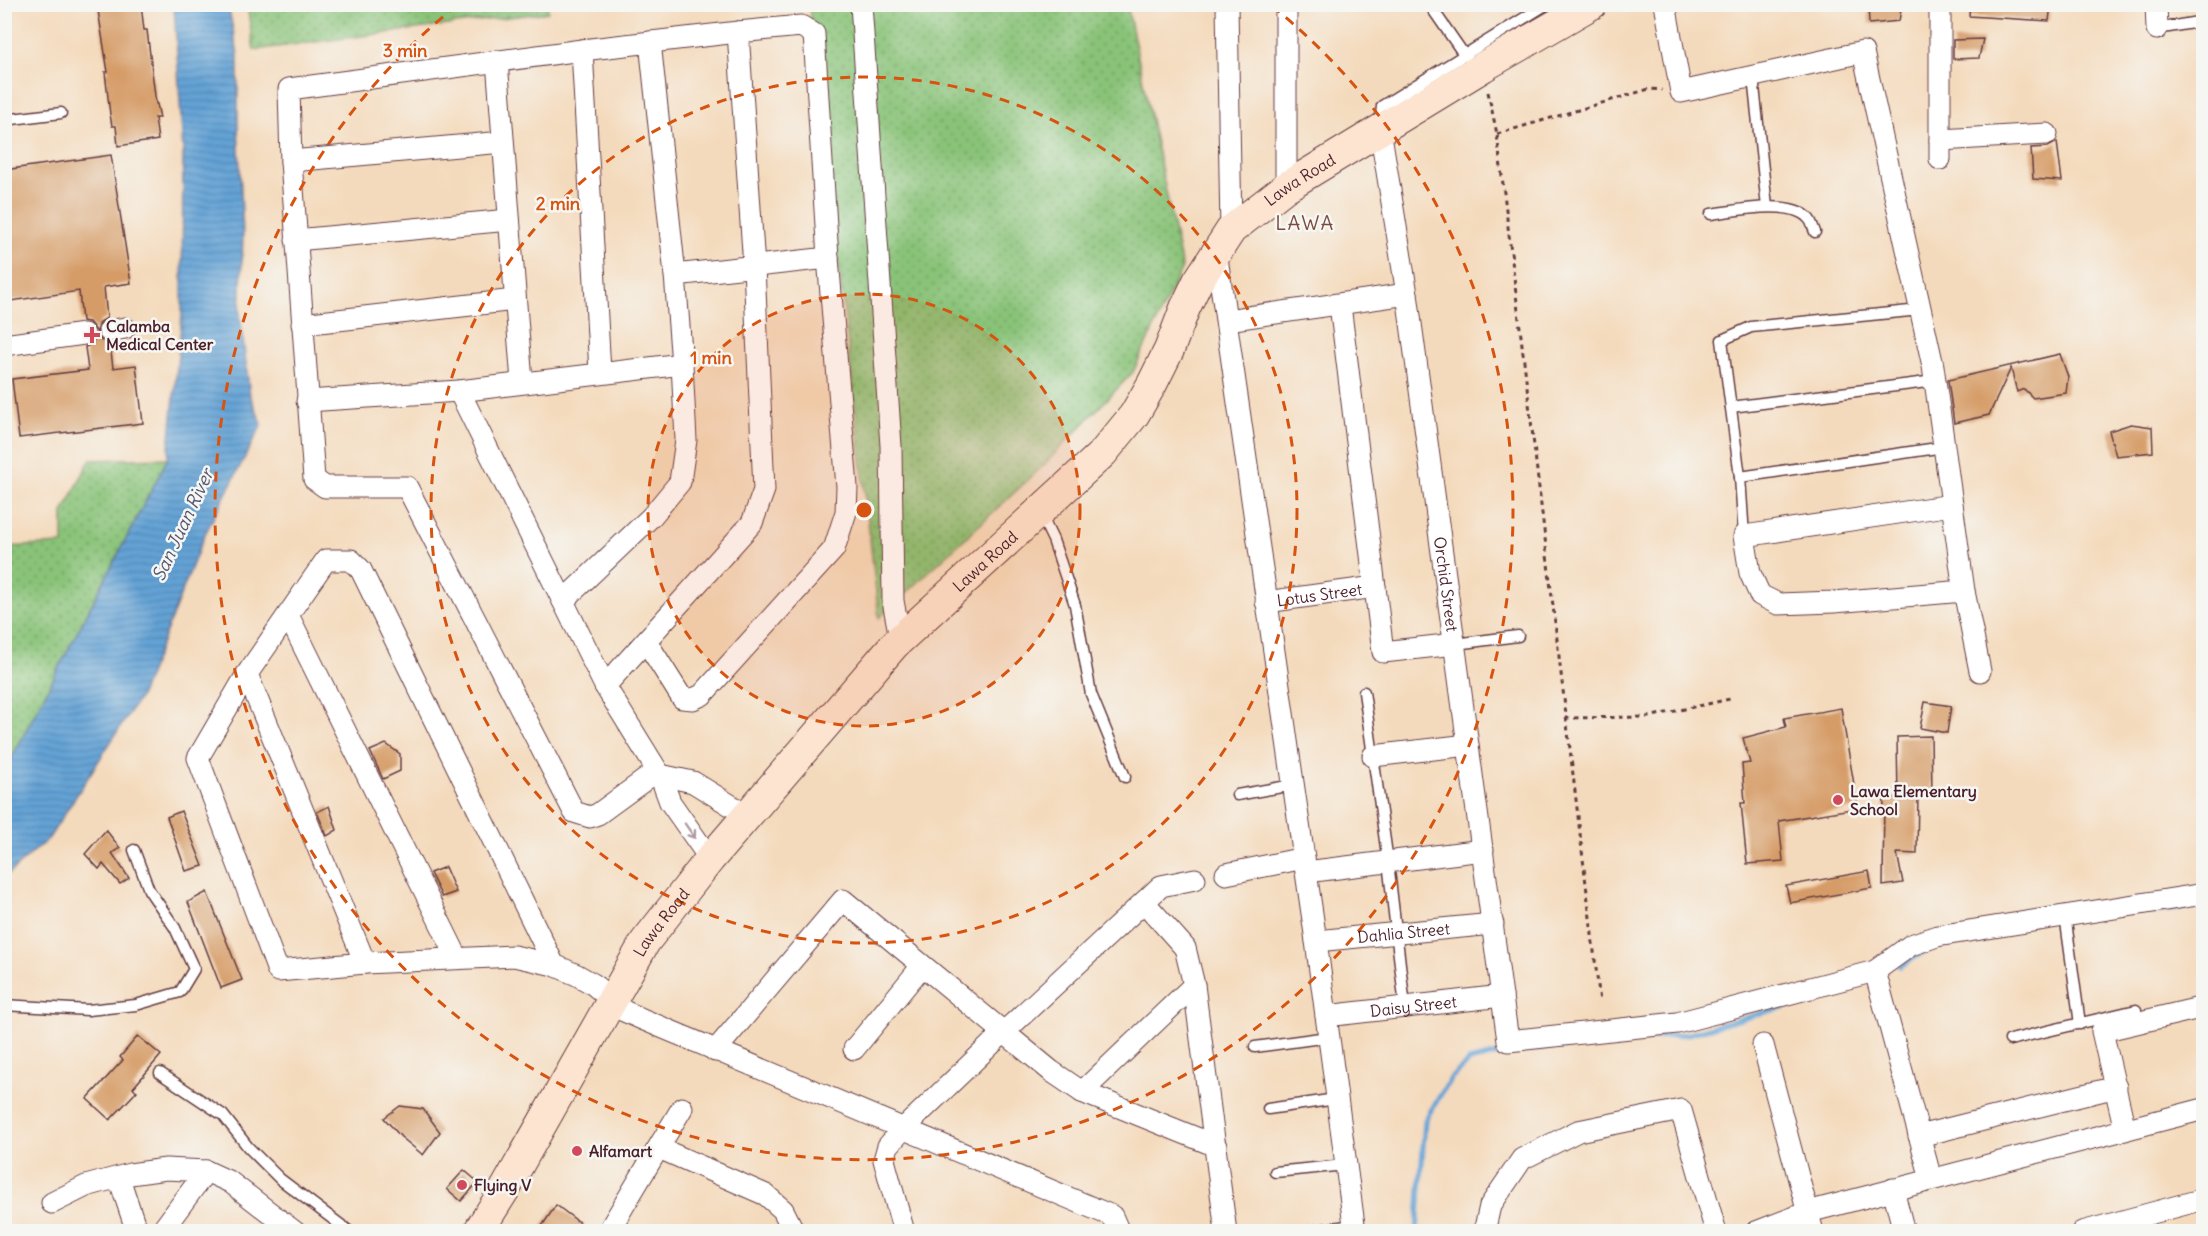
<svg xmlns="http://www.w3.org/2000/svg" width="2208" height="1236" font-family="Delius,sans-serif">
  <defs>
    <pattern id="grass-dots" width="8" height="8" patternUnits="userSpaceOnUse" patternTransform="scale(1.5)"><rect width="8" height="8" fill="#89c378"/><path d="M2 2h.1M6 6h.1" fill="none" stroke="#729e63" stroke-width="1.8" stroke-linecap="round"/></pattern>
    <pattern id="water-rules" width="6" height="5" patternUnits="userSpaceOnUse" patternTransform="scale(1.5)"><rect width="6" height="5" fill="#63a3d6"/><path d="M0 2.5h6" fill="none" stroke="#5484ae"/></pattern>
  </defs>
  <rect width="100%" height="100%" fill="#f6f6f2"/>
  <filter id="ink" filterUnits="userSpaceOnUse"><feTurbulence type="fractalNoise" baseFrequency=".0167" numOctaves="2"/><feDisplacementMap in="SourceGraphic" scale="12" xChannelSelector="R" yChannelSelector="G"/><feConvolveMatrix kernelMatrix="1 2 1 2 8 2 1 2 1" color-interpolation-filters="sRGB"/></filter>
  <filter id="wash" filterUnits="userSpaceOnUse"><feTurbulence type="fractalNoise" baseFrequency=".008" numOctaves="4" result="noise"/><feDisplacementMap in="SourceGraphic" scale="24" xChannelSelector="R" yChannelSelector="G"/><feGaussianBlur stdDeviation="1.35" result="paint"/><feColorMatrix in="noise" values="0 0 0 0 0 0 0 0 0 0 0 0 0 0 0 0 0 1.4 0 .05"/><feComposite in="paint" operator="in"/></filter>
  <g filter="url(#wash)">
    <rect width="100%" height="100%" fill="#f4dabc"/>
    <g fill="url(#grass-dots)" stroke="#6a7152" stroke-width="1.5">
      <path d="M547,4L548,12L254,50L247,5Z"/>
      <path d="M809,5H1127L1182,268L1133,372L1043,466L879,618Z"/>
      <path d="M168,458L5,771V547L63,544V513L90,460Z"/>
    </g>
    <path fill="url(#water-rules)" stroke="#566180" stroke-width="1.5" d="M174,5H228L238,54V126L243,235L240,316L250,396L262,424L204,536L141,695L49,838L5,877V771L168,458L182,315L183,152Z"/>
    <g fill="none" stroke-linecap="round" stroke-linejoin="round">
      <g stroke="#63a3d6" stroke-width="5">
        <path d="M2154,912L2204,905"/>
        <path d="M1900,966L1932,947"/>
        <path d="M1417,1232L1425,1120L1451,1078L1469,1061L1511,1051L1688,1034L1826,995"/>
      </g>
    </g>
    <g id="blocks">
      <g fill="#d69c68">
        <path d="M97,4H141L144,30H147L156,104H157L160,118H155L158,140L118,146L116,126H112L110,114L105,72H108Z"/>
        <path d="M1868,4H1902L1899,21L1869,24Z"/>
        <path d="M1970,4H2051L2049,21L1969,16Z"/>
        <path d="M1983,39L1979,58L1953,59V40Z"/>
        <path d="M2057,142L2062,181L2033,179L2031,148L2048,147Z"/>
        <path d="M111,155L131,283L104,287L107,318L100,322L97,332L89,322L82,321L79,291L4,302V170Z"/>
        <path d="M97,333L100,340L110,344L113,368L136,365L143,423L19,438L12,379L88,370L85,347L92,344Z"/>
        <path d="M2060,354L2068,377L2066,393L2033,398L2024,389L2017,392L2011,368L1989,415L1954,423L1948,380Z"/>
        <path d="M2131,424L2152,427L2153,452L2116,456L2109,431Z"/>
        <path d="M1925,702L1951,706L1947,733L1920,728Z"/>
        <path d="M1841,708L1858,808L1779,821L1783,861L1747,864L1741,803H1745L1742,764L1750,763L1743,738L1786,727L1784,718Z"/>
        <path d="M1931,736L1932,794H1918L1917,854L1897,853L1903,883L1883,886L1884,798H1898L1897,737Z"/>
        <path d="M386,744L400,754V771L383,779L370,751Z"/>
        <path d="M329,806L337,830L327,836L317,812Z"/>
        <path d="M181,811L203,866L186,871L167,817Z"/>
        <path d="M106,830L120,848L112,853L129,878L120,884L103,864L99,869L85,854Z"/>
        <path d="M445,867L456,892L442,897L430,873Z"/>
        <path d="M1869,871L1872,888L1790,903L1786,886Z"/>
        <path d="M207,892L242,980L221,988L188,902Z"/>
        <path d="M138,1036L161,1055L133,1088L137,1091L110,1120L87,1099L123,1060L120,1057Z"/>
        <path d="M400,1106L423,1109L440,1132L423,1155L401,1137L384,1118Z"/>
        <path d="M464,1170L478,1182L461,1201L447,1189Z"/>
        <path d="M556,1205L592,1232H538Z"/>
      </g>
    </g>
  </g>
  <g filter="url(#ink)">
    <use href="#blocks" fill-opacity="0" stroke="#643b41" stroke-width="1.5"/>
    <g fill="none" stroke-linecap="round" stroke-linejoin="round">
      <defs>
        <g id="service">
          <path d="M1429,4L1465,56"/>
          <path d="M2157,29L2204,21"/>
          <path d="M1753,77L1767,207"/>
          <path d="M4,120L61,113"/>
          <path d="M1380,125L1382,106L1547,4"/>
          <path d="M1711,214C1734,211 1792,198 1809,219C1812,222 1813,228 1815,232"/>
          <path d="M1731,407L1935,381"/>
          <path d="M1740,477L1944,447"/>
          <path d="M1040,513L1053,540L1075,605L1091,694L1125,777"/>
          <path d="M1744,536L1740,477L1722,340L1751,327L1920,310"/>
          <path d="M1455,644L1518,636"/>
          <path d="M1364,692L1388,862L1405,1007"/>
          <path d="M1237,795L1293,785"/>
          <path d="M2065,915L2080,1024"/>
          <path d="M4,1005L88,1010L136,1005L180,992L194,969L175,928L149,890L134,850"/>
          <path d="M2010,1040L2136,1010"/>
          <path d="M1255,1047L1328,1037"/>
          <path d="M160,1073L223,1115L248,1147L280,1179L350,1232"/>
          <path d="M1268,1109L1336,1099"/>
          <path d="M1275,1172L1345,1165"/>
          <path d="M1304,1232L1354,1225"/>
        </g>
        <g id="minor">
          <path d="M861,4L891,446L893,601L900,638"/>
          <path d="M1227,4L1231,230"/>
          <path d="M1286,4V187"/>
          <path d="M1665,4L1681,92L1863,52L1933,366L1964,591L1980,671"/>
          <path d="M1940,4V159"/>
          <path d="M2156,4L2157,29"/>
          <path d="M582,50L600,372"/>
          <path d="M497,61L522,382"/>
          <path id="s1" d="M1380,129L1407,294L1508,1041L1677,1023L1875,971L1911,945L1937,936L2204,894"/>
          <path d="M1940,140L2047,134"/>
          <path d="M291,161L503,142"/>
          <path d="M296,240L509,220"/>
          <path d="M1216,251L1316,941L1355,1232"/>
          <path d="M675,275L828,258"/>
          <path d="M1340,305L1383,652L1455,644"/>
          <path d="M1227,320L1407,294"/>
          <path d="M302,324L515,300"/>
          <path d="M109,331L125,328"/>
          <path d="M4,345L84,334"/>
          <path d="M459,391L605,686L660,775L670,802L710,859"/>
          <path d="M307,401L459,391L682,364"/>
          <path d="M1952,505L1744,536L1750,573L1760,595L1778,604L1834,602L1964,591"/>
          <path d="M563,601L652,516L680,482L686,440L682,364L675,275L650,42"/>
          <path id="s2" d="M1266,602L1375,587"/>
          <path d="M288,615L457,957"/>
          <path d="M646,641L682,698L693,699L702,695L834,549L846,512L847,487L828,258L814,34L801,26L738,32L582,50L289,89L291,161L314,479L325,487H407L574,812L590,817L598,814L657,771"/>
          <path d="M247,674L365,963"/>
          <path d="M605,686L752,523L764,490L754,267L738,32"/>
          <path d="M1373,756L1468,745"/>
          <path d="M660,775L693,782L748,816"/>
          <path d="M1306,872L1483,850"/>
          <path d="M1226,874L1304,858"/>
          <path d="M1144,902L1185,948L1194,985L1226,1232"/>
          <path id="s3" d="M1316,941L1493,924"/>
          <path d="M554,965L361,570L351,560H326L247,674L198,758L278,971L365,963L514,956L554,965L577,975L593,984L624,1011L642,1019L1112,1216L1119,1232"/>
          <path d="M1875,971L1931,1179"/>
          <path id="s4" d="M1326,1016L1502,996"/>
          <path d="M1763,1045L1813,1232"/>
          <path d="M854,1049L922,966"/>
          <path d="M715,1051L843,900L1051,1071L1082,1092L1216,1146"/>
          <path d="M1082,1092L1194,985"/>
          <path d="M2125,1130L2102,1031L2204,1007"/>
          <path d="M1919,1136L2116,1087"/>
          <path d="M659,1148L766,1195L783,1210L794,1232"/>
          <path d="M119,1178L137,1232"/>
          <path d="M1893,1189L1904,1232"/>
          <path d="M52,1203L86,1186L130,1174L166,1169L206,1171L230,1182L295,1232"/>
          <path d="M161,1232L206,1171"/>
          <path d="M608,1232L682,1108"/>
          <path d="M904,1232L884,1160L888,1146L903,1129L1004,1032L1161,886L1195,879"/>
          <path d="M1484,1232L1490,1206L1522,1159L1578,1131L1681,1110L1716,1232"/>
          <path d="M1756,1232L1808,1212L2204,1109"/>
          <path d="M2082,1232L2204,1199"/>
        </g>
        <g id="secondary">
          <path id="s5" d="M478,1232L505,1189L645,942L710,859L894,645L1103,453L1134,415L1152,384L1169,350L1185,308L1198,281L1231,230L1286,187L1483,67L1592,4"/>
        </g>
      </defs>
      <use href="#service" stroke="#643b41" stroke-width="13"/>
      <use href="#minor" stroke="#643b41" stroke-width="23"/>
      <use href="#secondary" stroke="#643b41" stroke-width="32"/>
      <g stroke="#643b41" stroke-width="3" stroke-dasharray="4.5 4.5" stroke-linecap="butt">
        <path d="M1488,92L1497,134L1600,1002"/>
        <path d="M1497,134L1649,89L1662,90"/>
        <path d="M1565,718L1648,717L1730,699"/>
      </g>
      <use href="#service" stroke="#fff" stroke-width="10"/>
      <use href="#minor" stroke="#fff" stroke-width="21"/>
      <use href="#secondary" stroke="#fde4d0" stroke-width="30"/>
    </g>
    <defs><path id="oneway-shaft" d="M-6 0H5M1.5-3L5.5 0L1.5 3" fill="none" stroke-width="1.6" stroke-linecap="round" stroke-linejoin="round" transform="scale(1.5)"/></defs>
    <use stroke="#ae9aa0" href="#oneway-shaft" transform="translate(690 831) rotate(55)"/>
  </g>
  <circle cx="864" cy="510" r="216" fill="#d8530f" fill-opacity=".12"/>
  <g fill="none" stroke="#d8530f" stroke-width="3" stroke-dasharray="10 8">
    <circle cx="864" cy="510" r="216"/>
    <circle cx="864" cy="510" r="433"/>
    <path d="M1272 6A649 649 0 1 1 456 6"/>
  </g>
  <g fill="#d1495b" stroke="#f6f6f2" stroke-width="2">
    <path d="M89 326h6v6h6v6h-6v6h-6v-6h-6v-6h6z"/>
    <circle cx="1838" cy="800" r="6"/>
    <circle cx="577" cy="1151" r="6"/>
    <circle cx="462" cy="1185" r="6"/>
  </g>
  <g text-anchor="middle" stroke-width="5" stroke-linejoin="round" paint-order="stroke">
    <g font-size="16" fill="#4a1f2b" stroke="#f6f6f2">
      <text dy="6" stroke="none"><textPath href="#s5" startOffset="1350">Lawa Road</textPath></text>
      <text dy="6" stroke="none"><textPath href="#s5" startOffset="846">Lawa Road</textPath></text>
      <text dy="6" stroke="none"><textPath href="#s1" startOffset="460">Orchid Street</textPath></text>
      <text dy="6" stroke="none"><textPath href="#s2" startOffset="54">Lotus Street</textPath></text>
      <text dy="6" stroke="none"><textPath href="#s5" startOffset="360">Lawa Road</textPath></text>
      <text dy="6" stroke="none"><textPath href="#s3" startOffset="88">Dahlia Street</textPath></text>
      <text dy="6" stroke="none"><textPath href="#s4" startOffset="88">Daisy Street</textPath></text>
    </g>
    <g font-size="16" font-weight="bold" fill="#4a1f2b" stroke="#f6f6f2" text-anchor="start">
      <text x="106" y="332">Calamba<tspan x="106" dy="18">Medical Center</tspan></text>
      <text x="1850" y="797">Lawa Elementary<tspan x="1850" dy="18">School</tspan></text>
      <text x="589" y="1157">Alfamart</text>
      <text x="474" y="1191">Flying V</text>
    </g>
    <g font-size="18" font-style="italic" fill="#54546f" stroke="#f6f6f2">
      <text transform="translate(183 525) rotate(-65)" y="6">San Juan River</text>
    </g>
    <g font-size="20" letter-spacing="1.5" fill="#7b4b40" stroke="#f6f6f2">
      <text x="1305" y="230">LAWA</text>
    </g>
  </g>
  <circle cx="864" cy="510" r="9" fill="#d8530f" stroke="#f6f6f2" stroke-width="3"/>
  <g font-size="18" text-anchor="middle" font-weight="bold" fill="#d8530f" stroke="#f6f6f2" stroke-width="5" stroke-linejoin="round" paint-order="stroke">
    <text x="405" y="57">3 min</text>
    <text x="558" y="210">2 min</text>
    <text x="711" y="364">1 min</text>
  </g>
  <rect width="2208" height="1236" fill="none" stroke="#f6f6f2" stroke-width="24"/>
</svg>
